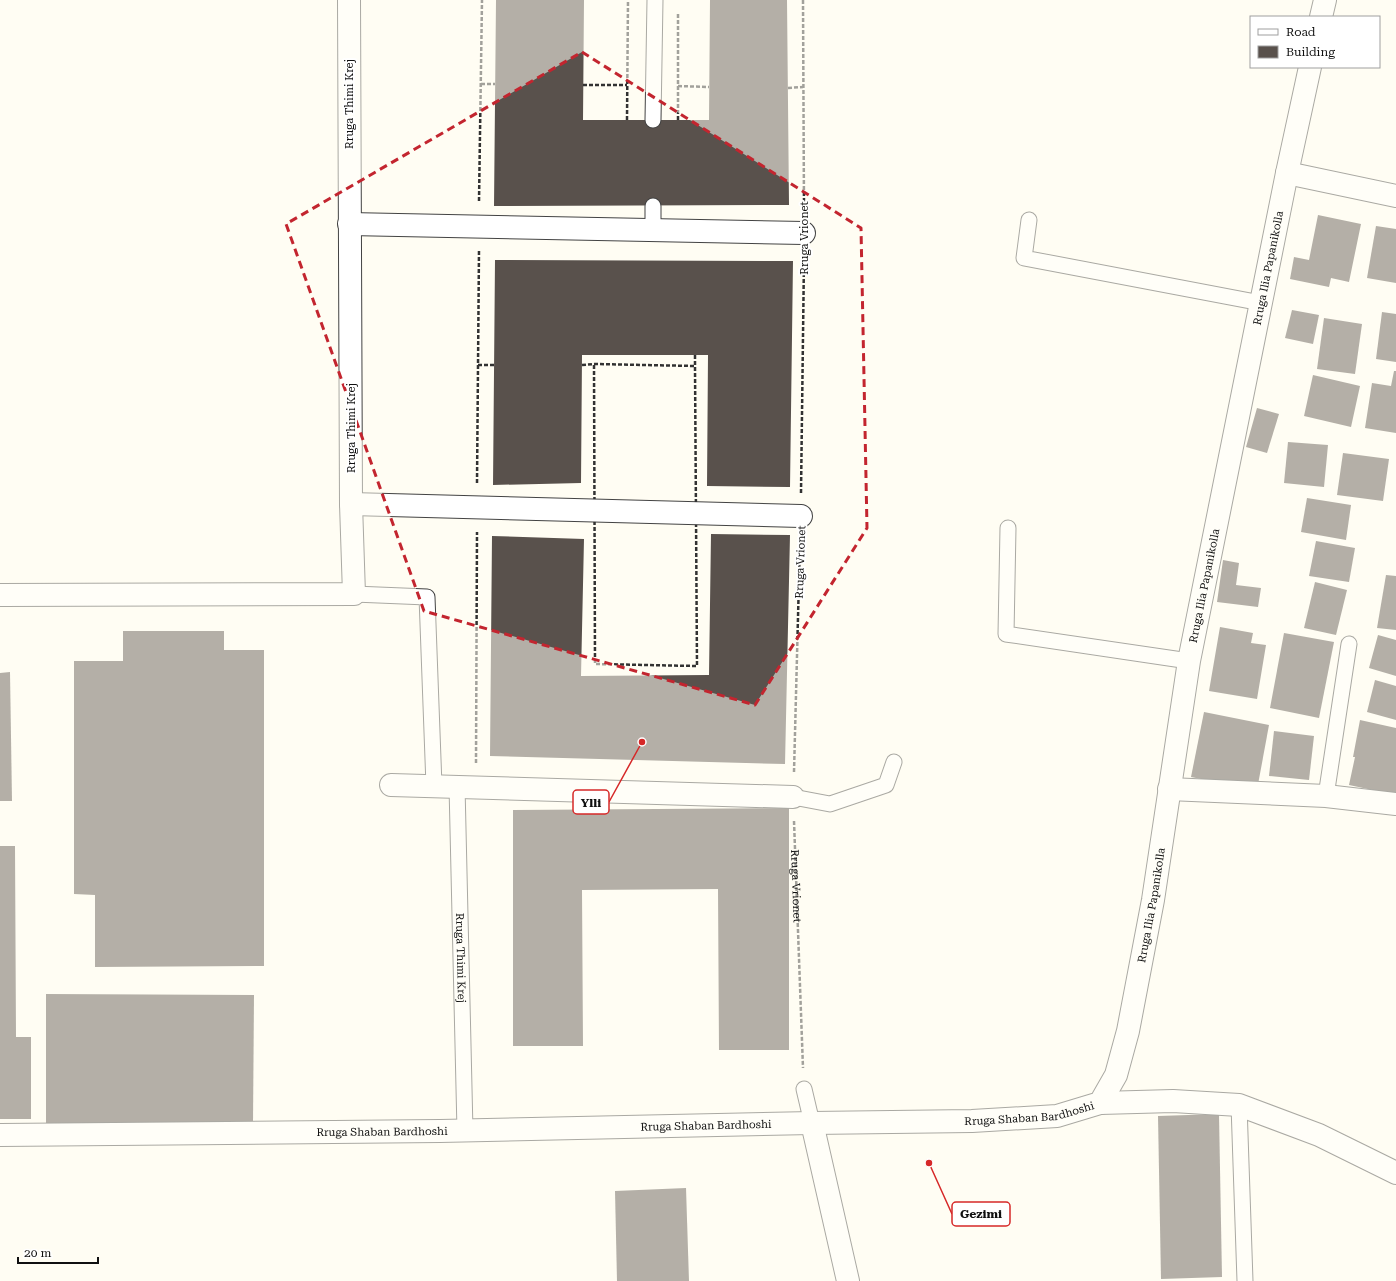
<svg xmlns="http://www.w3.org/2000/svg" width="1396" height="1281" font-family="'Roboto Serif',serif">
  <rect width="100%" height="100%" fill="#fffdf3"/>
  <g fill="#59514c">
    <path d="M496,0H584L583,120H709L710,0H787L789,205L494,206Z"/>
    <path d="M1318,215L1361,224L1349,282L1331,278L1329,287L1290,279L1294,257L1309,260Z"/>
    <path d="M1376,226L1396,229V283L1367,278Z"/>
    <path d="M495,260L793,261L790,487L707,486L708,355H582L581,483L493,485Z"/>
    <path d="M1292,310L1319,315L1313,344L1285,338Z"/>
    <path d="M1382,312L1396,314V362L1376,359Z"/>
    <path d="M1324,318L1362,324L1355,374L1317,369Z"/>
    <path d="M1394,371H1396V433L1365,428L1372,383L1391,386Z"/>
    <path d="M1313,375L1360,386L1351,427L1304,416Z"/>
    <path d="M1257,408L1279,414L1267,453L1246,447Z"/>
    <path d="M1288,442L1328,445L1324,487L1284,483Z"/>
    <path d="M1343,453L1389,459L1383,501L1337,495Z"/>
    <path d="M1307,498L1351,505L1346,540L1301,532Z"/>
    <path d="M711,534L790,535L785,764L490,756L492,536L584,539L581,676L709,675Z"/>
    <path d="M1316,541L1355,548L1349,582L1309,576Z"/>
    <path d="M1223,560L1239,563L1236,585L1261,588L1258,607L1217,602Z"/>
    <path d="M1386,575L1396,576V630L1377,628Z"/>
    <path d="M1315,582L1347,590L1336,635L1304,628Z"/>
    <path d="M1220,627L1253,633L1251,643L1266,645L1257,699L1209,691Z"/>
    <path d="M123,631H224V650H264V966L95,967V895L74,894V661H123Z"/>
    <path d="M1284,633L1334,642L1319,718L1270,708Z"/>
    <path d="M1378,635L1396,640V676L1369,668Z"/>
    <path d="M10,672L12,801H0V673Z"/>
    <path d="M1375,680L1396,686V720L1367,712Z"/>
    <path d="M1204,712L1269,725L1257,790L1191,777Z"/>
    <path d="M1360,720L1396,728V795L1349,785L1355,757H1353Z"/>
    <path d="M1274,731L1314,736L1309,780L1269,776Z"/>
    <path d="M789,808V1050H719L718,889L582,890L583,1046H513V810Z"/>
    <path d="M0,846H15L16,1037H31V1119H0Z"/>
    <path d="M46,994L254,995L253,1123H46Z"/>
    <path d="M1219,1114L1222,1277L1161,1279L1158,1116Z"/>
    <path d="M686,1188L689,1281H617L615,1191Z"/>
  </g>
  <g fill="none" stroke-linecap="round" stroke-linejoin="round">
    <defs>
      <g id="service">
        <path d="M653,120L655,0"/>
        <path d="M1029,220L1024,258L1261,303"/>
        <path d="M653,230V206"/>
        <path d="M1008,528L1006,634L1189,661"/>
        <path d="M354,594L427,597L434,786"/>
        <path id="s2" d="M457,786L465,1131"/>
        <path d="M1326,796L1349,644"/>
        <path d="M793,797L830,804L886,785L894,762"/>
        <path d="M804,1089L812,1123"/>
        <path d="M1239,1105L1245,1281"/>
      </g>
      <g id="minor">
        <path d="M1287,173L1396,196"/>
        <path d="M349,224L804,233"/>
        <path d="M351,504L801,516"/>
        <path d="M0,595L354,594L351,504L349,0"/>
        <path d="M391,785L793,797"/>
        <path d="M1169,789L1326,796L1396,804"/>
        <path d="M1100,1103L1173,1101L1239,1105L1319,1135L1396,1173"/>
        <path d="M812,1123L848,1281"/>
      </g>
      <g id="tertiary">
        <path d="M1321,17L1325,0"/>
        <path id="s3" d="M0,1135L440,1131L812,1123L972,1121L1057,1116L1100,1103L1116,1075L1128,1031L1153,900L1189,661L1287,173L1310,67"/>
      </g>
    </defs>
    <use href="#service" stroke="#434343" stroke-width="17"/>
    <use href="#minor" stroke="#434343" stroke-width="24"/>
    <use href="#tertiary" stroke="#434343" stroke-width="24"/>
    <g stroke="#323232" stroke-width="2.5" stroke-dasharray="4 2" stroke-linecap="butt">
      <path d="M803,0L804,209"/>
      <path d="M678,14V120"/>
      <path d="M481,84H495"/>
      <path d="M583,85H627"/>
      <path d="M678,86L709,87"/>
      <path d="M788,88L803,87"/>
      <path d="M627,120L628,0"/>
      <path d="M479,201L482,0"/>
      <path d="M695,355V366"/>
      <path d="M594,364L695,366L697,666L595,664Z"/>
      <path d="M478,365H494"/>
      <path d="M582,365L594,364"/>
      <path d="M477,483L479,250"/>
      <path d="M801,493L804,258"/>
      <path d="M476,763L477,532"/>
      <path d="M794,772L800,540"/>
      <path id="s1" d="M794,821L803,1068"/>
    </g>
    <use href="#service" stroke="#fff" stroke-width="15"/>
    <use href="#minor" stroke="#fff" stroke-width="22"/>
    <use href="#tertiary" stroke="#fff" stroke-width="22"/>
  </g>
  <path d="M0 0H1396V1281H0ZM582,52L861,228L867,528L755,705L424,611L286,224Z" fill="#fffdf3" fill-opacity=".55" fill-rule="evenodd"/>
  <path fill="none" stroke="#c3252f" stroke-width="3" stroke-dasharray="8 5" stroke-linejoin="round" d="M582,52L861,228L867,528L755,705L424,611L286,224Z"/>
  <g text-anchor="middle" stroke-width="4" stroke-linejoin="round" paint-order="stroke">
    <g font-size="11" fill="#101010" stroke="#fff">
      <text transform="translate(349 104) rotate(-90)" y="4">Rruga Thimi Krej</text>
      <text transform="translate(804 238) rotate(-90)" y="4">Rruga Vrionet</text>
      <text dy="4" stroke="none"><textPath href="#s3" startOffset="1956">Rruga Ilia Papanikolla</textPath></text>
      <text transform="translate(351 428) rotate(-90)" y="4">Rruga Thimi Krej</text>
      <text transform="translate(800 562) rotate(-88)" y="4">Rruga Vrionet</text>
      <text dy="4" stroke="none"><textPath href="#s3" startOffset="1632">Rruga Ilia Papanikolla</textPath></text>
      <text dy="4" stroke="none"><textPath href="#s1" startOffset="65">Rruga Vrionet</textPath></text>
      <text dy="4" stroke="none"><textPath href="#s3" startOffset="1308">Rruga Ilia Papanikolla</textPath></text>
      <text dy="4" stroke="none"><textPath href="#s2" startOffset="172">Rruga Thimi Krej</textPath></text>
      <text dy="4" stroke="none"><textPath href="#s3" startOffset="1030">Rruga Shaban Bardhoshi</textPath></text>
      <text dy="4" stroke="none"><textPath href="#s3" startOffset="706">Rruga Shaban Bardhoshi</textPath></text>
      <text dy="4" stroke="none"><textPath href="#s3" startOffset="382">Rruga Shaban Bardhoshi</textPath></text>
    </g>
  </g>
  <path fill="none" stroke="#d62828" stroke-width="1.5" d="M642 742L609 802M929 1163L952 1214"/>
  <g fill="#d62828" stroke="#fff" stroke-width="1.5">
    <circle cx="642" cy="742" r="4"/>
    <circle cx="929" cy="1163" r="4"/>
  </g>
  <g fill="#fff" stroke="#d62828" stroke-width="1.5">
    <rect x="573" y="790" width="36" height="24" rx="4"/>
    <rect x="952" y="1202" width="58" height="24" rx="4"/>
  </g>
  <g font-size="12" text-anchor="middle" font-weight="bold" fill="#101010">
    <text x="591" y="807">Ylli</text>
    <text x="981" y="1218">Gezimi</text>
  </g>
  <rect x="1250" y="16" width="130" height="52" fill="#ffffff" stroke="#9f9f9f"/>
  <rect x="1258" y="29" width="20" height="6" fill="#ffffff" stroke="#9f9f9f"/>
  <text x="1286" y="36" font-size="12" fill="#101010">Road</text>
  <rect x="1258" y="46" width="20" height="12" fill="#59514c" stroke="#9f9f9f"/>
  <text x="1286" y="56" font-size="12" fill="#101010">Building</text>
  <path d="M18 1257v6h80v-6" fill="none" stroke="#101010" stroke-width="2"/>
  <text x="24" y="1257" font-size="12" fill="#101010" stroke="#ffffff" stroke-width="3" paint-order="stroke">20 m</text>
</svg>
